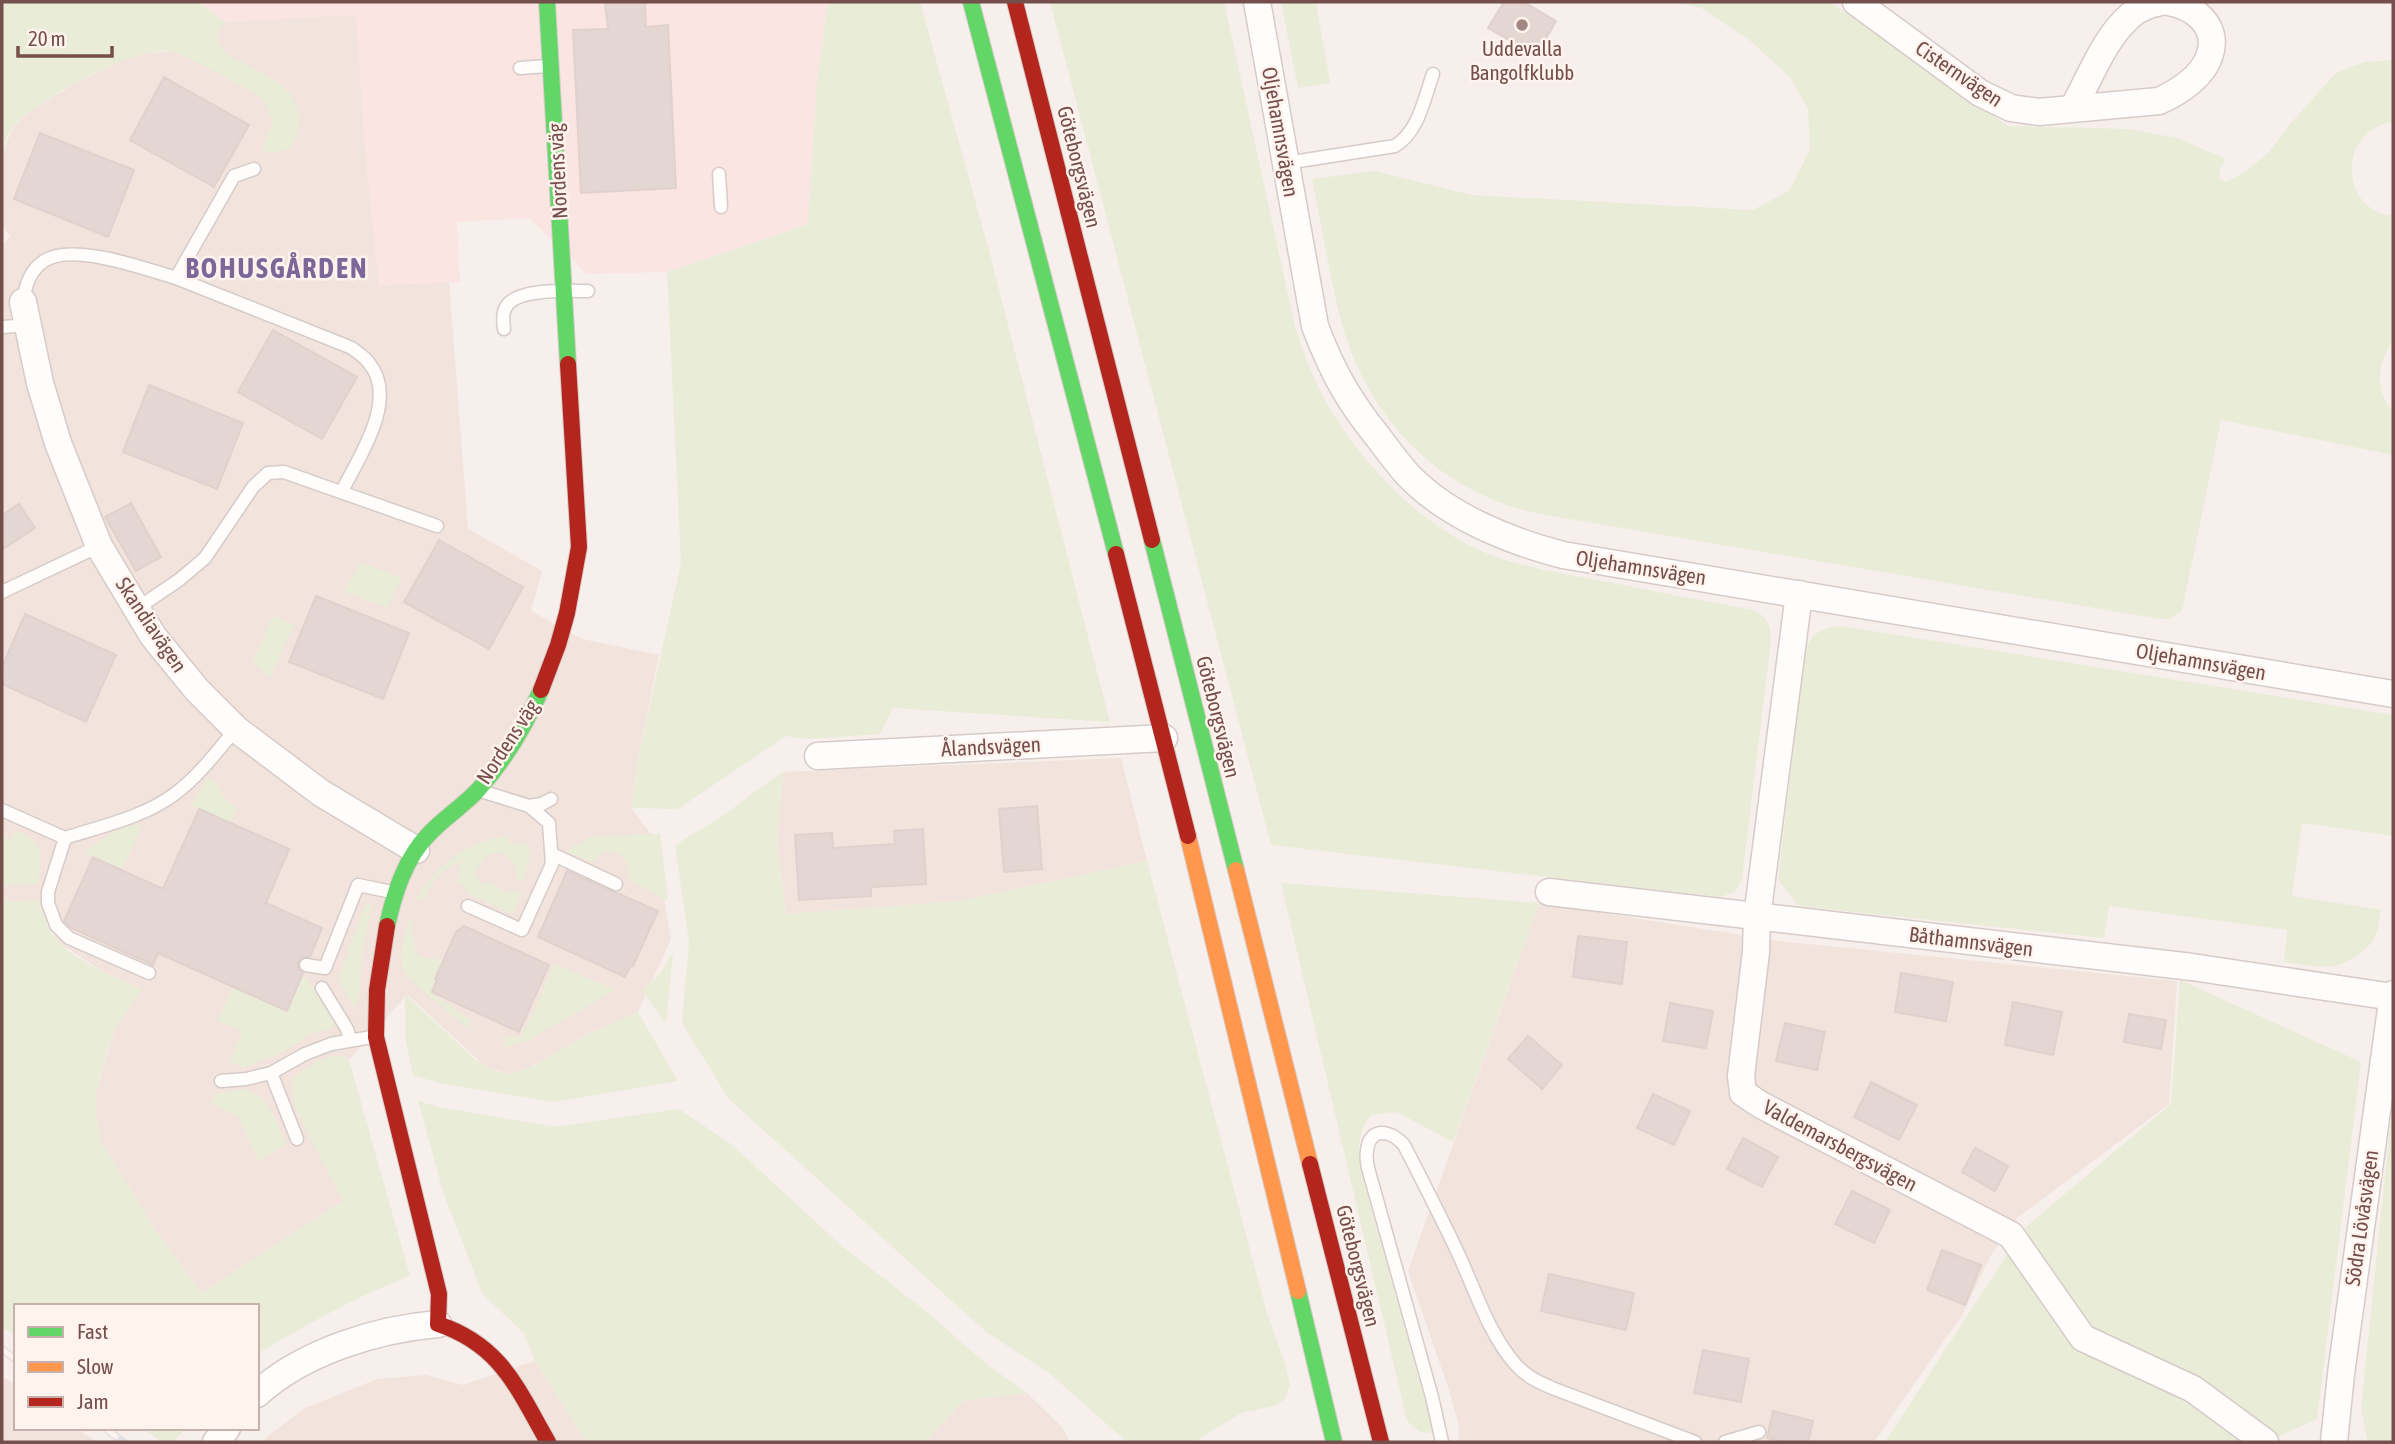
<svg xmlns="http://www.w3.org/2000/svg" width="2395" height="1444" font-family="'Asap Condensed',sans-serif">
  <rect width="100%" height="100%" fill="#f7efec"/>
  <g fill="#f2e3dc">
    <path d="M356,14L366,157L379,285L449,282L468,529L542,571L531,611L582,639L659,655L638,759L631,808L654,838L671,939L638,1012L590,1033L527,1069L510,1074L487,1068L409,996L405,997L349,1060L343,1056L321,1060L292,1078L343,1201L201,1293L154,1228L101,1142L96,1114V1092L115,1028L138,988L105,973L59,943L44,917L38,900L2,902V244L11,237L2,227V154L13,127L33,109L76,83L137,54L172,51L224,22Z"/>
    <path d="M1121,758L1147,861L960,901L786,914L777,842L783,772Z"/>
    <path d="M1539,903L1779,941L2177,981L2169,1104L2017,1218L1991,1255L1962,1315L1874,1442H1458L1459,1426L1449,1390L1408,1271Z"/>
    <path d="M535,1361L587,1442H263L268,1436L305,1408L377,1379L426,1375L463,1385Z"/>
    <path d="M2,1376L16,1385V1428H77L96,1442H2Z"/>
    <path d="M1027,1393L1062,1427L1070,1442H925L963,1401Z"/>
  </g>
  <path fill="#fae5e3" d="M200,2H828L817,82L808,224L667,272L587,274L529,218L457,222L460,282L379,285L366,157L356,15L224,22Z"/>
  <g fill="#e9ecd7">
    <path d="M2,2H200L224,22C189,69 311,62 298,129C297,136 292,143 289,149L272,153L262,151L273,121C270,115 266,103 261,98C255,91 180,53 171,51C133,47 41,98 14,125C7,133 5,145 2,154Z"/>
    <path d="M828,2H920L988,247L1110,722L893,708L880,734L809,739L786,736L678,809L631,808L638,759L681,563L667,272L808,224L817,82Z"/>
    <path d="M1050,2H1224L1295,326C1300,341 1305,356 1311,371C1341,444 1418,529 1494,556C1531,569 1569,575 1608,582C1656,592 1705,601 1754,610C1767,617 1771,626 1771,641L1742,879L1735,892L1720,897L1271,845Z"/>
    <path d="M1281,2H1316L1330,83L1298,88Z"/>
    <path d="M1677,2H1830L2008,126L2128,129L2177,138L2226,159L2220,169L2219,178L2226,182L2247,171L2270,151L2290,124L2336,73L2364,62L2393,60V122C2338,129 2338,210 2393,216V341C2380,359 2375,381 2386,402C2387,405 2391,408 2392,411C2395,421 2393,443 2393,455L2221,420L2182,611L2169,619H2160L1540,514C1439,493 1368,419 1341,321C1329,275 1322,226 1312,179L1374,171L1472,195L1753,210L1790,190L1810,149L1808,109L1791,78L1748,39L1701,8Z"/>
    <path d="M360,562L402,578L386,608L344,591Z"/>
    <path d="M273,616L294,625L270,677L253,662Z"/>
    <path d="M1841,626L2393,715V836L2302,823L2292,896L2381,910C2380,917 2379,925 2377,932C2374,942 2367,948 2359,954C2336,973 2311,966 2284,962L2287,930L2109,906L2104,938L1798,906L1778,879L1805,651C1813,632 1822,628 1841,626Z"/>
    <path d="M783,772L777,842L786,914L960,901L1147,861L1266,1310L1285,1363L1290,1384L1285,1399L1275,1406L1241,1413L1194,1442H1127L1049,1373L986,1332L728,1098L682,1023L689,941L675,846C690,834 706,827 721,817C742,802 762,786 783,772Z"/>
    <path d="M208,777C224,787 219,799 237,807L230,823L191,805Z"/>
    <path d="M143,824L122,870L84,853C102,838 120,825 143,824Z"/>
    <path d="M16,831C45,841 43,857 37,884L2,885V837L11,840Z"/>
    <path d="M660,833L668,901L628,879V864L620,853L605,852L591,862L566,851L589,837Z"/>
    <path d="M509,836L510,844L528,843L530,856L524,880L517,879C516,863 504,844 486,857C482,860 478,868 475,872L481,884C490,880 495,885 502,891L520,892L517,906L513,914L467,893L465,886L457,883L461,860L437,876L422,900L415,902C433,867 469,839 509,836Z"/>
    <path d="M1281,883L1539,903L1453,1142L1397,1112L1371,1115C1355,1136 1359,1150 1362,1175L1434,1433L1420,1432L1407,1421Z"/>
    <path d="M38,900C43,914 49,933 60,944C80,962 117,979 142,989L115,1028L107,1052L96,1092V1114L101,1142L154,1228L201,1293L343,1201L294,1106L292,1078C307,1068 331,1047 349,1060L410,1276C357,1296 306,1325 257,1354V1306H16V1337L2,1327V902Z"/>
    <path d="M366,903H372L362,952L359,998L354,1008L338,979Z"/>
    <path d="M411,915L415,951L425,958L443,960L430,992L476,1023H468L471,1031L409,979C394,963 405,934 411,915Z"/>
    <path d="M673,952L666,1024L642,990L660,974Z"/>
    <path d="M555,964L615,990L530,1040L501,1049L504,1045L505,1037L522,1036Z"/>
    <path d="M302,974L328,1008L336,1026L307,1036L283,1052L244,1068L230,1061L242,1032L218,1021L233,987Z"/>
    <path d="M2180,980L2361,1062L2317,1419L2276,1438L2094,1335L2021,1231L2171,1104Z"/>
    <path d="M407,996L476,1060L495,1071L510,1074L518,1072L535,1065L590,1033L638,1012L678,1081L554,1102L438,1083L413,1075L405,1036V999Z"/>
    <path d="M243,1089C271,1097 276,1120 286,1145L258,1161L239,1117L211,1103L216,1094Z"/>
    <path d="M2393,1099V1442H2368L2361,1408Z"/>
    <path d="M418,1101L438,1107L555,1127L679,1109L731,1144L843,1247L926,1311L985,1363L1027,1393L963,1401L925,1442H587L535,1361L524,1333L483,1295L444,1195Z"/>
    <path d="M2009,1252L2073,1347L2190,1402L2247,1442H1885Z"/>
    <path d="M142,1428H185L174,1442H162Z"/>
  </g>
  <g fill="#e4d6d3" stroke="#e0d1ce" stroke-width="2">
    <path d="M605,2H645L646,27L668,25L676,188L581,193L573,30L608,29Z"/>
    <path d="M1504,2H1524L1556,21L1536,56L1488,28Z"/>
    <path d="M164,77L249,125L214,187L130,140Z"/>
    <path d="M40,133L134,170L108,237L14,199Z"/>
    <path d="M273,330L357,377L322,439L238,392Z"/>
    <path d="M149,385L243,423L217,489L123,452Z"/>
    <path d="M131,503L161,557L136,571L105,517Z"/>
    <path d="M19,504L35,528L2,550V515Z"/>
    <path d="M439,540L523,587L489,649L404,602Z"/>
    <path d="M316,596L409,633L383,699L289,662Z"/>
    <path d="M25,614L116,655L86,722L2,684V667Z"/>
    <path d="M1037,806L1042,869L1004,872L999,809Z"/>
    <path d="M199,809L289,849L266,903L322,928L310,957H302L298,963V969L303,973L287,1011L158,953L153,965L71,928L64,921L93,857L163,889Z"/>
    <path d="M923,829L926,884L871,887V896L799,900L795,835L832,833L833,848L895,844L894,831Z"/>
    <path d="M567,871L658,911L633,966L631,965L625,977L538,937Z"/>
    <path d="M464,926L549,965L519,1032L432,992L437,980L435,979L456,932Z"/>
    <path d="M1578,936L1627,942L1622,984L1573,977Z"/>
    <path d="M1901,973L1953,982L1946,1021L1895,1012Z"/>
    <path d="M2013,1002L2062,1012L2053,1055L2005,1045Z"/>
    <path d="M1670,1003L1713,1011L1706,1048L1663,1041Z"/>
    <path d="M2129,1014L2166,1020L2161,1049L2124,1042Z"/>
    <path d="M1785,1023L1825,1032L1817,1070L1776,1061Z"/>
    <path d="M1528,1036L1562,1065L1542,1089L1508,1059Z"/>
    <path d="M1871,1082L1917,1105L1899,1140L1854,1117Z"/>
    <path d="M1653,1094L1690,1111L1674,1145L1637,1128Z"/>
    <path d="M1743,1138L1778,1157L1762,1187L1727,1169Z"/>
    <path d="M1975,1148L2008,1166L1995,1191L1962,1172Z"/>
    <path d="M1852,1191L1890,1210L1874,1243L1835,1224Z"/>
    <path d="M1942,1250L1981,1265L1965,1305L1927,1290Z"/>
    <path d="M1549,1274L1634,1293L1626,1330L1541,1311Z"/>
    <path d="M1703,1350L1749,1359L1741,1402L1694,1393Z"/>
    <path d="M1773,1411L1813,1421L1808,1442H1786L1767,1438Z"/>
  </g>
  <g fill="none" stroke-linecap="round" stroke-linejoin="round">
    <defs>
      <g id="lane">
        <path d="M520,68L548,66"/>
        <path d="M1286,163L1395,146C1419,131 1424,99 1433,74"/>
        <path d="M719,174L721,207"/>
        <path d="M176,278L352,348C358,353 365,357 369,363C399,399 359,457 342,491"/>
        <path d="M23,302C25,286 30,270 44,261C72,242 146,269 176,278L234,176L254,169"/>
        <path d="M4,327L27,325"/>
        <path d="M504,329C503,322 502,313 506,307C516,288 568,291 588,291"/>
        <path d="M2,592L99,546"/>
        <path d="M136,609L179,580L205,558L253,487L268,473L284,472L437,526"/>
        <path d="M529,806L542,804L551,799"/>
        <path d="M2,810L65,838C102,826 145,817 176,793C199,776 217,751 236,729"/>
        <path d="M65,838L48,892V903L56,925L69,938L149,973"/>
        <path d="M552,854L616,884"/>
        <path d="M468,906L522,930L552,864L549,823L529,806L481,791"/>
        <path d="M306,965L325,968L358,885L392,892"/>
        <path d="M322,988L347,1029L350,1039"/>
        <path d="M271,1073L297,1139"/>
        <path d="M221,1081L246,1079L271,1073L305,1054L331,1044L372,1037"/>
        <path d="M1442,1442L1432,1397L1368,1168C1367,1163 1366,1156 1367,1151C1369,1126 1391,1130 1404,1145C1422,1180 1440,1215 1457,1251C1475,1289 1488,1333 1516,1365C1527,1377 1539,1382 1552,1388L1695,1442"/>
        <path d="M1725,1442L1759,1432"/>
      </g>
      <g id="street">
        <path d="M1257,2L1315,326C1332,371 1348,400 1378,437C1388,450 1397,463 1408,475C1447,516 1509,541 1563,555L2393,694"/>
        <path d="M1856,2L1980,93L2011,108L2039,112L2159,101C2179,92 2204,76 2210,54C2219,25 2193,6 2168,2"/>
        <path d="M2073,108C2090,78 2104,38 2131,15C2139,8 2151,4 2161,2"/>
        <path d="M23,302L40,383L58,443L99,546L153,636L197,690L236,729L321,793L416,850"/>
        <path d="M1799,594L1757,917L1756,952L1741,1076L1743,1093L1761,1105L2011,1235L2083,1338L2193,1389L2265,1442"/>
        <path d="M818,756L1164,738"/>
        <path d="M1549,892L2192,967L2393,997"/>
        <path d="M257,1394C303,1352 377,1329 438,1324"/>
        <path d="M216,1442L227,1428"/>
        <path d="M2334,1442L2341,1374L2393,994"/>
      </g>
      <g id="fast">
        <path d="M547,2L568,364"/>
        <path d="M971,2L1116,554"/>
        <path d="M1152,540L1236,870"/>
        <path d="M387,926C394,894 405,858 429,834C444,818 463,806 478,790C504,761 525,726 541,690"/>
        <path d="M1298,1291L1334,1442"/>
      </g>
      <g id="slow">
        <path d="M1188,836L1298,1291"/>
        <path d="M1236,870L1310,1164"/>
      </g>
      <g id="jam">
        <path d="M1015,2L1152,540"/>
        <path d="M1116,554L1188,836"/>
        <path d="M541,690L558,645L567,613L579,547L568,364"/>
        <path d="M387,926L377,990L376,1037L439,1294L438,1324C501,1345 517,1388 548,1442"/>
        <path d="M1310,1164L1381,1442"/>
      </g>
    </defs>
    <use href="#lane" stroke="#d6cbc8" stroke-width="15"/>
    <use href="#street" stroke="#d6cbc8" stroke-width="29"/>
    <use href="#fast" stroke="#d8ccc9" stroke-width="18"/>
    <use href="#slow" stroke="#d8ccc9" stroke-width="18"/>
    <use href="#jam" stroke="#d8ccc9" stroke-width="18"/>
    <use href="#lane" stroke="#fefdfc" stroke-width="12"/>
    <use href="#street" stroke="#fefdfc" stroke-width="26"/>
    <use href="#fast" stroke="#63d668" stroke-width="16"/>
    <use href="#slow" stroke="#ff974d" stroke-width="16"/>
    <use href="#jam" stroke="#b3261e" stroke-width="16"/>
    <defs>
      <g id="rail">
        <path d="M2,1349L16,1360"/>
        <path d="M105,1428L123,1442"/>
      </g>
    </defs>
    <use href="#rail" stroke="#e4e1e5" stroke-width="8"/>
    <use href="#rail" stroke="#fff3ed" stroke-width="5" stroke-dasharray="16" stroke-linecap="butt"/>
  </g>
  <circle fill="#a28783" stroke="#fff3ed" stroke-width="2.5" cx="1522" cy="25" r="7"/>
  <g text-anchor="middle" stroke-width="5" stroke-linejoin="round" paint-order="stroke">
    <g font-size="21" fill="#754f4b" stroke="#fff3ed">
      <text x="1522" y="56">Uddevalla<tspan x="1522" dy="24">Bangolfklubb</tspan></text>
    </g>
    <g font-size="21" fill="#754f4b" stroke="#fff3ed">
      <text transform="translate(1959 74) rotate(34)" y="7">Cisternvägen</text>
      <text transform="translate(1280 132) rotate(80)" y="7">Oljehamnsvägen</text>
      <text transform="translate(1079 167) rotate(76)" y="7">Göteborgsvägen</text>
      <text transform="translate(558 171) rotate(-93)" y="7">Nordens väg</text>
      <text transform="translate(1641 568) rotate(9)" y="7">Oljehamnsvägen</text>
      <text transform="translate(151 625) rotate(56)" y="7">Skandiavägen</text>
      <text transform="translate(2201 662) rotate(10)" y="7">Oljehamnsvägen</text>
      <text transform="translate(1218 717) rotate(76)" y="7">Göteborgsvägen</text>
      <text transform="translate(508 742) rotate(-57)" y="7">Nordens väg</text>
      <text transform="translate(991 747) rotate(-3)" y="7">Ålandsvägen</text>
      <text transform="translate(1971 942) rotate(7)" y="7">Båthamnsvägen</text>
      <text transform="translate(1840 1146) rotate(28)" y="7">Valdemarsbergsvägen</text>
      <text transform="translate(2362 1218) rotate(-82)" y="7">Södra Lövåsvägen</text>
      <text transform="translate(1358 1266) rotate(76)" y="7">Göteborgsvägen</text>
    </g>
    <g font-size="28" font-weight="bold" letter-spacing="2" fill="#7b6798" stroke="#fff3ed">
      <text x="277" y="278">BOHUSGÅRDEN</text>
    </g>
  </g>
  <rect width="2395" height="1444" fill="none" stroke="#754f4b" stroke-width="7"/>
  <rect x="14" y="1304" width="245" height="126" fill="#fff3ed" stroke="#c8b1ac" stroke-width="2"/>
  <rect x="28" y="1327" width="35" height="10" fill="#63d668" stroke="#c8b1ac" stroke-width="2"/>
  <text x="77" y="1339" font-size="21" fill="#754f4b">Fast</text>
  <rect x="28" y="1362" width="35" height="10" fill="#ff974d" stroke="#c8b1ac" stroke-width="2"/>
  <text x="77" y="1374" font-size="21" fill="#754f4b">Slow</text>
  <rect x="28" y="1397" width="35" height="10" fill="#b3261e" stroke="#c8b1ac" stroke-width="2"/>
  <text x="77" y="1409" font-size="21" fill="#754f4b">Jam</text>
  <path d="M18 46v10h94v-10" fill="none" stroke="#754f4b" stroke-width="3.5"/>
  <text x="28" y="46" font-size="21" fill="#754f4b" stroke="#fff3ed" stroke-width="5" paint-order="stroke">20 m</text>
</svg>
